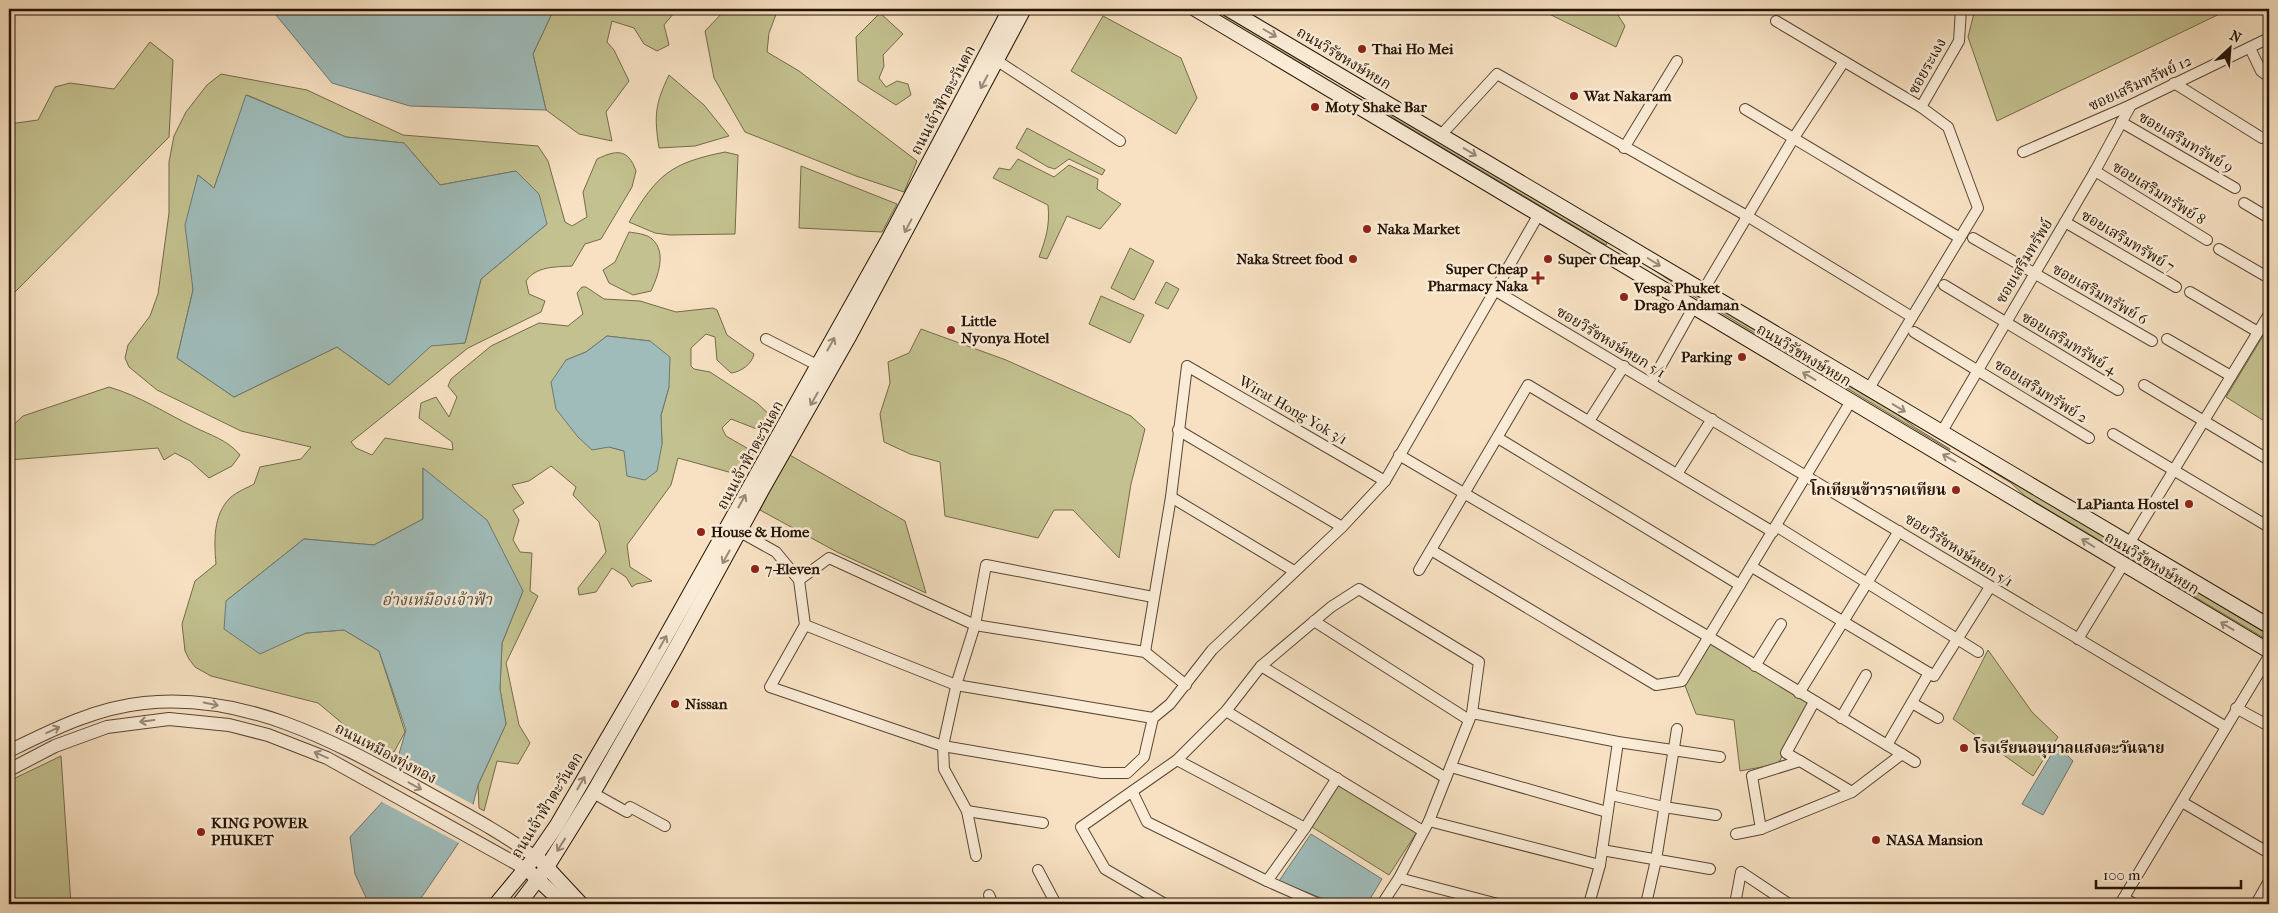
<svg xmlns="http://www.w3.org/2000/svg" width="2278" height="913" font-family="'IM FELL French Canon','Noto Serif Thai',serif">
  <rect width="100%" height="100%" fill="#f7e1c2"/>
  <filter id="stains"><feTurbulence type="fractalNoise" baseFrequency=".004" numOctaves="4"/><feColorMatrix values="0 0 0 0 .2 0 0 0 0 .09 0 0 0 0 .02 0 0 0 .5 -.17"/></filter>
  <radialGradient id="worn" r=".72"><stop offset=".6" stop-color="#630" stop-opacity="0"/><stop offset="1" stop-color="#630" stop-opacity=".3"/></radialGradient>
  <g fill="#c3c18f" stroke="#746a4a" fill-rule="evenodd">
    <path d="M554,9H690L674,13L664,25L669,45L657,51L644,44L634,28L612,21L607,42L614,50L629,81L606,112L612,141L579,134L546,110L533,54Z"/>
    <path d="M726,9H778L769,33L767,52L799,71L917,161L904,192L856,176L745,132L714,78L705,31Z"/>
    <path d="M1209,9H1219L1310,67L1309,69Z"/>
    <path d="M1539,9H1614L1625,26L1616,47Z"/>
    <path d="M1975,9H2230L1997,121L1968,37Z"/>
    <path d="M880,13L903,34L883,55L884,66L879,78L886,87L897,81L908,84L911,95L896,105L858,81L856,37Z"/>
    <path d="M1103,16L1181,58L1197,98L1176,134L1071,71Z"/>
    <path d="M150,42L173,60L169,137L12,295L9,294V124L38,120L55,87L70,83L114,89Z"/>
    <path d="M221,74L307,90L403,135L538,146L548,161L565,222L572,226L587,217L583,192L597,159C616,150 628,148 636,171L632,187L601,239L585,244L572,266C556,267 536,266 526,281L529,294L545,301L541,312L468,348L351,442L356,448L372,455L385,438L453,450L452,442L419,418L421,403L436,397L449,417L457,397L448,386L451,379L491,346L539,323L568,326L583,314L577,293L582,287H586L604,299L640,301L676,312L713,308L717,310L727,335L754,354C752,364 741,372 731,373L717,360L715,337L706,334L691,348V366L694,369L710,372L757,403L772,417L771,421L762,431L731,419L722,428L726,436L752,451C755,463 744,468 736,474L678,458L671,485L627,545L630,567L652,581L636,584L632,587L626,577L612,568L596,592L579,595L578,588L606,552L599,522L573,495L576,487L551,466L529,481L512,485L524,503L513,510L519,520L513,540L520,552L532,553L530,591L538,596L506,663L519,725L530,743L518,764L497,761L484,811L479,808L478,785L506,724L500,689L502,643L523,591L423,468V519L374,545L304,539L226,601L260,653L306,633L344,630L379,651L405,732L394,752L354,733L318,703L211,676L195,667L189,659L185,651L182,624L195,581L216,564C214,541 213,515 230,498C236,492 247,488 254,484L260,467L301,459L311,447L241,431L157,390L129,367L125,358L128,345L150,316L158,294L169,213V162L174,136L186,112L207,85ZM247,95L346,137L404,143L440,185L516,171L547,224L481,279L465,343L431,345L389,385L337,347L234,397L177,358L193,290L198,175L214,188ZM607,336L650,341L669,387L661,415L662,444L624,451L609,447L566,360L586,352Z"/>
    <path d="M669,75L704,105L729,136L695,146L659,148C654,116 655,104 669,75Z"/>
    <path d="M1367,98L1560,211L1607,243L1606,245L1395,119Z"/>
    <path d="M1027,128L1105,170L1102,175L1069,159L1055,169L1048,167L1016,148Z"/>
    <path d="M725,152L738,155L735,234L670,235L655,233L629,222C657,175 670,163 725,152Z"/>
    <path d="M1018,159L1054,177L1069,165L1098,179L1097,189L1121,204L1100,229L1067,216L1047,259L1039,257C1046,239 1050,225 1048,205L993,178L999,168L1010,170Z"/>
    <path d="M801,166L897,204L882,232L799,228Z"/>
    <path d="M629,232C635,233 647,234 652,239C667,252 658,276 651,291L633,295L609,283L603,270L615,262Z"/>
    <path d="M1130,248L1154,261L1134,300L1111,288Z"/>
    <path d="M1641,261L1893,411L1916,428L1950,449V450L1688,293Z"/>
    <path d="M1166,282L1179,289L1168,309L1155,303Z"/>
    <path d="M1101,296L1144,315L1130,343L1089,324Z"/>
    <path d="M2269,326V424L2226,397Z"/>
    <path d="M921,329L1006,360L1131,416L1145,429L1131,484L1119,558L1073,510H1054L1038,538L945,516L940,462L910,454L884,442L880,414L890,383L888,362L909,353Z"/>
    <path d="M109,387C140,396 165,413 194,427C210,435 228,440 240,455L232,466L209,478L190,461L175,453L164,460L158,448L9,460V429L23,416Z"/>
    <path d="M788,454L905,521L926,593L837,552L760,510Z"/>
    <path d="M1981,462L2269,635V641L2025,496L2011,483L1980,464Z"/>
    <path d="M1710,641L1811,703L1778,764L1740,771L1734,720L1696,714L1684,683Z"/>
    <path d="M1988,650L2032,712L2058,737L2033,776L1953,719Z"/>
    <path d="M61,756L71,904H9V781Z"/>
    <path d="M1339,783L1417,832L1389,875L1312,827Z"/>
  </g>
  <g fill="#9fbcba" stroke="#6e7871">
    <path d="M271,9H554L533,54L546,110L410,106L332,83Z"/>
    <path d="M246,95L346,137L404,143L440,185L516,171L539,194L547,224L481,279L465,343L431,346L389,385L337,347L234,397L177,358L193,290L185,225L198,175L214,188Z"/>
    <path d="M607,336L650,341L670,357L669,387L661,415L662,444L657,471L645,480L627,476L624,451L609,447L592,450L578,437L556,409L551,382L566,360L586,352Z"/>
    <path d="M423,468L487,520L523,591L502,643L500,689L506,724L478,785L466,832L417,904H369L355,874L350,837L386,798L406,730L379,651L344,630L306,633L260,654L224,629L226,601L304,539L374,545L423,519Z"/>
    <path d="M2057,745L2073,761L2043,815L2022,804Z"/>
    <path d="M1311,834L1382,879L1367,904H1336L1279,881Z"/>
  </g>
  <path fill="#f7e1c2" d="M394,762L476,806L469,833L461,844L380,801L384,797Z"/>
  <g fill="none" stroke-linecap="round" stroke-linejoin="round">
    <defs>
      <g id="minor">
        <path d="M1776,21L1921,107L1948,127L1978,208L1868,390"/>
        <path d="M2250,48L2261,71L2269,77"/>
        <path d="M996,60L1120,141"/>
        <path d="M2174,83L2262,138"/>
        <path d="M1921,107L1959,41L1961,9"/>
        <path d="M1745,109L1960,238"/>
        <path d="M2121,122L2235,188"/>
        <path d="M1441,135L1497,74L1747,216L1912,317"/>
        <path d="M1624,148L1677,61"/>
        <path d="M2023,152L2131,105L2269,38"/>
        <path d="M2095,171L2207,240"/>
        <path d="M2244,203L2269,218"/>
        <path d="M2065,222L2176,287"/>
        <path d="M1973,238L2152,341"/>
        <path d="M2219,249L2269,278"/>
        <path d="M1944,285L2118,390"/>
        <path d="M1496,291C1740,435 1982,583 2226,727"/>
        <path d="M1703,291L1793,139L1843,63"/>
        <path d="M2190,292L2258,332"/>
        <path d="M1914,332L2089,438"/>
        <path d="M766,339L819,366"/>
        <path d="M2167,339L2231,376"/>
        <path d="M1651,383L1693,308"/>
        <path d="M2144,385L2269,460"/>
        <path d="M1589,421L1624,366"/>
        <path d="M1178,430L1342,527"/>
        <path d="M1941,433L2095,171L2131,105"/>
        <path d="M2113,434L2269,527"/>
        <path d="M1498,438L1740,585"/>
        <path d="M1399,455L1709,637L1915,762"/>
        <path d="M1677,474L1712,419"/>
        <path d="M1171,497L1294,571"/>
        <path d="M1776,526L1978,652"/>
        <path d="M740,532L776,552L799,580L805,625L770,687L943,746L1102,773H1127L1144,757L1153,718L1170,704L1212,650L1342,527L1385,481L1539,214"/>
        <path d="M2130,542L2269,314"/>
        <path d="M1431,550L1656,685L1682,681L1851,401"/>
        <path d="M1752,567L1934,676L1990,587"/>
        <path d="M1419,570L1528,385L1773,532"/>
        <path d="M799,580L829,558L975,625L1145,652L1186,685"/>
        <path d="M1314,621L1469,720"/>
        <path d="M805,625L956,685L1153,718"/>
        <path d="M2078,639L2123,565"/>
        <path d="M1145,652L1171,497L1187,366L1385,481"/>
        <path d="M1261,666L1446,778"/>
        <path d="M1755,666L1781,624"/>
        <path d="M1799,693L1899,531"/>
        <path d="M1912,703L1938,718"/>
        <path d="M2236,708L2269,726"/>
        <path d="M1226,711L1423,831"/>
        <path d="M1472,713L1618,742L1720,757"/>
        <path d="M1841,718L1866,675"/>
        <path d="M1887,745L1929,673"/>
        <path d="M1177,760L1305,828"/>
        <path d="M1800,761L1852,792"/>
        <path d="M1451,767L1607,812"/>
        <path d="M593,793L627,812L630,807L665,826"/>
        <path d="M1133,793L1147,822L1267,881L1319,904"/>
        <path d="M1611,795L1664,807L1716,815"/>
        <path d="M2182,802L2269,853"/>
        <path d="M967,811L1043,823"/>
        <path d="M1429,821L1600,865"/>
        <path d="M1761,829L1752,776L1800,761L1786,753L1814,702"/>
        <path d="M1736,834L1761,829L1852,792L1902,754"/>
        <path d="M1602,850L1710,869"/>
        <path d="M976,856L967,811L944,769L943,746L957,682L975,625L986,565L1153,597"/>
        <path d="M1038,870L1056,904"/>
        <path d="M1399,878L1498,904"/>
        <path d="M1267,881L1305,828L1337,778"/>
        <path d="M989,895L993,904"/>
        <path d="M2124,898L2134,904"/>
        <path d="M1165,904L1105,869L1081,827L1177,760L1226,711L1261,666L1331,607L1359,589L1479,662L1472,713L1446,778L1429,821L1399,878L1382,904"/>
        <path d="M1589,904L1600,865L1618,742"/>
        <path d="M1646,904L1656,860L1677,729"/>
        <path d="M1735,904L1741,872L1789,904"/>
        <path d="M2120,904L2269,656"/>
        <path d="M2256,904L2269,881"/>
      </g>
      <g id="tertiary">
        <path d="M9,751C52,730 95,708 144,703C246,692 335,742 421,789C460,811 499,831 535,857"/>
        <path d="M9,770L55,746L107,727L169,719L229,725L268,735L327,758L526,869"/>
      </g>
      <g id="secondary">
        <path d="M1195,9L2269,651"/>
        <path d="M1228,9L2269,626"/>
        <path d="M541,861L581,904"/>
        <path d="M532,874L564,904"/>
        <path d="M496,904L535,857L557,825L642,679L888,240L1010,9"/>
        <path d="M519,904L547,867L593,793L674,651L762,490L850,335L1024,9"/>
      </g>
    </defs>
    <use href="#minor" stroke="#5a4634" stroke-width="12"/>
    <use href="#tertiary" stroke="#5a4634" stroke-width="14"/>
    <use href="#secondary" stroke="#251304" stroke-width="16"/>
    <use href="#minor" stroke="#faecd7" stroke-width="10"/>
    <use href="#tertiary" stroke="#faecd7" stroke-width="12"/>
    <use href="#secondary" stroke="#faecd7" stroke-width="14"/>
  </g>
  <defs><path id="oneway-shaft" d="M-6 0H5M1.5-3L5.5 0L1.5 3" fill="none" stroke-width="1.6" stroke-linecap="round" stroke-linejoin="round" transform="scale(1.25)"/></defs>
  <g stroke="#9a8a78">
    <use href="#oneway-shaft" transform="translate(1270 33) rotate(30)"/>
    <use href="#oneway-shaft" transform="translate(984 82) rotate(118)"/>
    <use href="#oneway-shaft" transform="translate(1470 152) rotate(31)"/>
    <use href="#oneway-shaft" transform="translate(908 226) rotate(118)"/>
    <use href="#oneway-shaft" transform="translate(1654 262) rotate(32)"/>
    <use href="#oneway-shaft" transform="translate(831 344) rotate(-61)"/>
    <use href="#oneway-shaft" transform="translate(1809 376) rotate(-149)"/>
    <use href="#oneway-shaft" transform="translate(814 399) rotate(120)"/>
    <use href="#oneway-shaft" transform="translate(1899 408) rotate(31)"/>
    <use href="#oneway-shaft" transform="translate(1949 458) rotate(-150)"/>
    <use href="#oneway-shaft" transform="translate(742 501) rotate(-61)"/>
    <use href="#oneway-shaft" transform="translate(2088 543) rotate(-148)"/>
    <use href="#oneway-shaft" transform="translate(726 557) rotate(119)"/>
    <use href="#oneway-shaft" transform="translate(2227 626) rotate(-149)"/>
    <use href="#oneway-shaft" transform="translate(663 642) rotate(-60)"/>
    <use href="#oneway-shaft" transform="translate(211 704) rotate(11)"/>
    <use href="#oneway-shaft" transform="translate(147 721) rotate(173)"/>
    <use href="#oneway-shaft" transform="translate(53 730) rotate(-25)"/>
    <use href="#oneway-shaft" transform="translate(321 755) rotate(-156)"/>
    <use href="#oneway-shaft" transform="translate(581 783) rotate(-60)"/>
    <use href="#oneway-shaft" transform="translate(415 786) rotate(29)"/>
    <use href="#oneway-shaft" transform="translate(561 845) rotate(122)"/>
  </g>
  <g fill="#8f2418" stroke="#faecd7" stroke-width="2">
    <circle cx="1362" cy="49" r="5"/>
    <circle cx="1574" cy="96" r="5"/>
    <circle cx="1315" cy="107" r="5"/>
    <circle cx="1367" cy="229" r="5"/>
    <circle cx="1353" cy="259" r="5"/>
    <circle cx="1548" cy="259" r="5"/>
    <path d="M1535.5 270.5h5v5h5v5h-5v5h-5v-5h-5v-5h5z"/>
    <circle cx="1624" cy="297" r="5"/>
    <circle cx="951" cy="330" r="5"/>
    <circle cx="1742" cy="357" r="5"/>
    <circle cx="1956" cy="490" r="5"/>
    <circle cx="2189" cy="504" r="5"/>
    <circle cx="701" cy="532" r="5"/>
    <circle cx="755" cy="569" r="5"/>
    <circle cx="675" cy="704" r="5"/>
    <circle cx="1964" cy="748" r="5"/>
    <circle cx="201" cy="832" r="5"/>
    <circle cx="1876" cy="840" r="5"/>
  </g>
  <g text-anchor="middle" stroke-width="5" stroke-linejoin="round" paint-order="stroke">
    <g font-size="15" font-weight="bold" fill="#251304" stroke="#faecd7" text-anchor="start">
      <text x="1372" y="54">Thai Ho Mei</text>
      <text x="1584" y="101">Wat Nakaram</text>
      <text x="1325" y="112">Moty Shake Bar</text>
      <text x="1377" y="234">Naka Market</text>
      <text x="1343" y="264" text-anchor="end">Naka Street food</text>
      <text x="1558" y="264">Super Cheap</text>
      <text x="1528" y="274" text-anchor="end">Super Cheap<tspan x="1528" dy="17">Pharmacy Naka</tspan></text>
      <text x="1634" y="293">Vespa Phuket<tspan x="1634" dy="17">Drago Andaman</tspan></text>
      <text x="961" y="326">Little<tspan x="961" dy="17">Nyonya Hotel</tspan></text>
      <text x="1732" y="362" text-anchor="end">Parking</text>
      <text x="1946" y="495" text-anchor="end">โกเทียนข้าวราดเทียน</text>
      <text x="2179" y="509" text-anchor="end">LaPianta Hostel</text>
      <text x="711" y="537">House &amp; Home</text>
      <text x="765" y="574">7-Eleven</text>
      <text x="685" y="709">Nissan</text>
      <text x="1974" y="753">โรงเรียนอนุบาลแสงตะวันฉาย</text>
      <text x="211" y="828">KING POWER<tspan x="211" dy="17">PHUKET</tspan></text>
      <text x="1886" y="845">NASA Mansion</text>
    </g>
    <g font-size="15" fill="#251304" stroke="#faecd7">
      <text transform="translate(1344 58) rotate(31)" y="5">ถนนวิรัชหงษ์หยก</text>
      <text transform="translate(1927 66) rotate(-61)" y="5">ซอยระเงง</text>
      <text transform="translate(2140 83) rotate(-25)" y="5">ซอยเสริมทรัพย์ 12</text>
      <text transform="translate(943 100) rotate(-62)" y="5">ถนนเจ้าฟ้าตะวันตก</text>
      <text transform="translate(2186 142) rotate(30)" y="5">ซอยเสริมทรัพย์ 9</text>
      <text transform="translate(2159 193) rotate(32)" y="5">ซอยเสริมทรัพย์ 8</text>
      <text transform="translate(2128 241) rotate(31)" y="5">ซอยเสริมทรัพย์ 7</text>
      <text transform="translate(2024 261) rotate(-59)" y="5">ซอยเสริมทรัพย์</text>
      <text transform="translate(2100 294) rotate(30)" y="5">ซอยเสริมทรัพย์ 6</text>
      <text transform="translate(1611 342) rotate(31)" y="5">ซอยวิรัชหงษ์หยก 5/1</text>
      <text transform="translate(2069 343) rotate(31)" y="5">ซอยเสริมทรัพย์ 4</text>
      <text transform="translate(1804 355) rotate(31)" y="5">ถนนวิรัชหงษ์หยก</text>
      <text transform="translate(2041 391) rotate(32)" y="5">ซอยเสริมทรัพย์ 2</text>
      <text transform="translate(1293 410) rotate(30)" y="5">Wirat Hong Yok 3/1</text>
      <text transform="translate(750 455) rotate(-61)" y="5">ถนนเจ้าฟ้าตะวันตก</text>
      <text transform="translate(1959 550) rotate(32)" y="5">ซอยวิรัชหงษ์หยก 5/1</text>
      <text transform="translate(2152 563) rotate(31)" y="5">ถนนวิรัชหงษ์หยก</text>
      <text transform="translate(386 753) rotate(28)" y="5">ถนนเหมืองทุ่งทอง</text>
      <text transform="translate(547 805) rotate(-58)" y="5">ถนนเจ้าฟ้าตะวันตก</text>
    </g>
    <g font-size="16" font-style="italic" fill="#504e44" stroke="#faecd7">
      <text x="437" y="605">อ่างเหมืองเจ้าฟ้า</text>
    </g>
  </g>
  <rect width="2278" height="913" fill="none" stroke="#f7e1c2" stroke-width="30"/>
  <rect x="10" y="10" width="2258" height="893" fill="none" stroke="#251304" stroke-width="2.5"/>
  <rect x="15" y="15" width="2248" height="883" fill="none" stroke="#251304"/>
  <g transform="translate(2230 48) rotate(26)" stroke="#faecd7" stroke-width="4" paint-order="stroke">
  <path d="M0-4L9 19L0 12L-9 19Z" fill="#251304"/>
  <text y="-8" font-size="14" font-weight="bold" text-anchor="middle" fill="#251304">N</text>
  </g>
  <path d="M2096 880v8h145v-8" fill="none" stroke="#251304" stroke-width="2.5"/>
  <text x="2103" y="880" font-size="15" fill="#251304" stroke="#faecd7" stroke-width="4" paint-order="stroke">100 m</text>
  <rect width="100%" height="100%" filter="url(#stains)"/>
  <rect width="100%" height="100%" fill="url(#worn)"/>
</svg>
